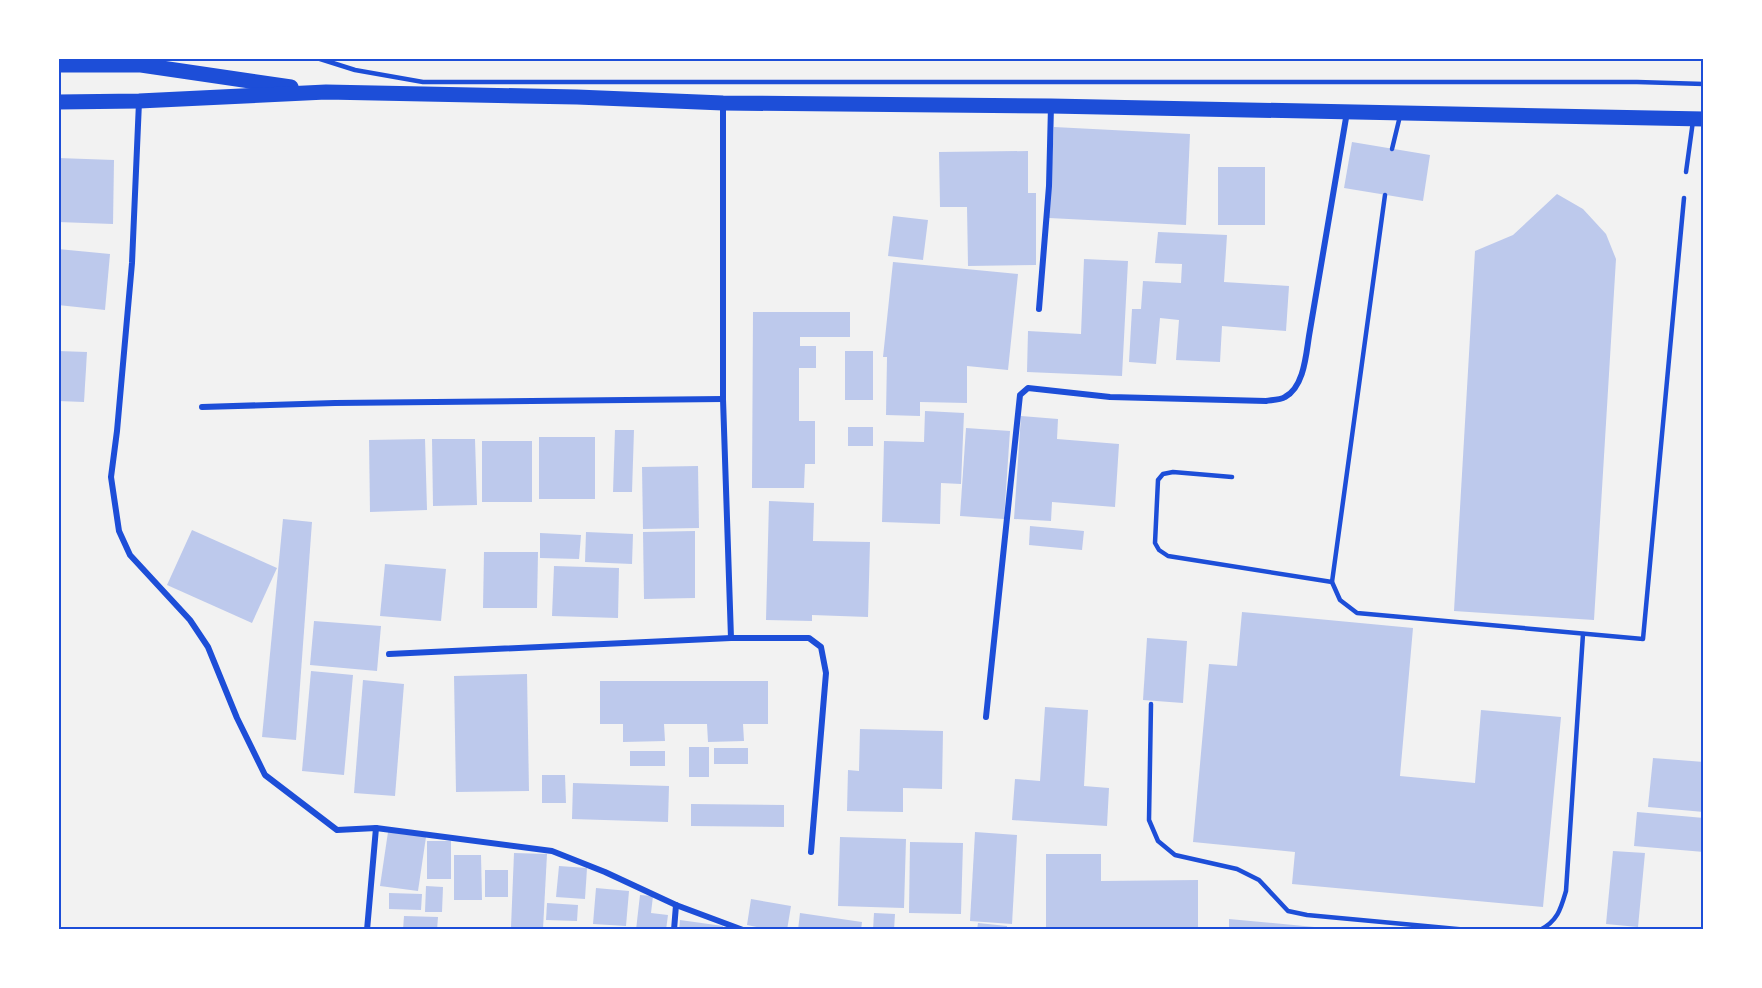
<svg xmlns="http://www.w3.org/2000/svg" width="1762" height="988" font-family="Raleway,sans-serif">
  <rect width="100%" height="100%" fill="#f2f2f2"/>
  <g fill="#bdc9ec">
    <path d="M1054,127L1190,134L1186,225L1049,218Z"/>
    <path d="M1352,142L1430,155L1423,201L1344,188Z"/>
    <path d="M1028,151V193H1036V265L968,266L967,207H940L939,152Z"/>
    <path d="M58,158L114,160L113,224L58,222Z"/>
    <rect x="1218" y="167" width="47" height="58"/>
    <path d="M1557,194L1583,209L1606,234L1616,259L1594,620L1454,611L1475,251L1513,235Z"/>
    <path d="M893,216L928,220L923,260L888,256Z"/>
    <path d="M1158,232L1227,235L1224,282L1289,286L1286,331L1222,326L1220,362L1176,360L1179,320L1160,318L1156,364L1129,362L1132,309H1141L1143,281L1181,283L1182,264L1155,263Z"/>
    <path d="M58,249L110,254L105,310L58,305Z"/>
    <path d="M1084,259L1128,261L1122,376L1027,372L1028,331L1081,334Z"/>
    <path d="M893,262L1018,274L1008,370L967,366V403L920,402V416L886,415L887,357H883Z"/>
    <path d="M753,312H850V337H800V346H816V368H799V421H815V464H805L804,488H752Z"/>
    <path d="M58,351L87,352L84,402L58,401Z"/>
    <rect x="845" y="351" width="28" height="49"/>
    <path d="M925,411L964,413L961,484L941,483L940,524L882,522L884,441L924,442Z"/>
    <path d="M1021,416L1058,419L1057,439L1119,444L1115,507L1052,502L1051,521L1014,519Z"/>
    <rect x="848" y="427" width="25" height="19"/>
    <path d="M966,428L1010,431L1004,519L960,516Z"/>
    <path d="M615,430H634L632,492H613Z"/>
    <rect x="539" y="437" width="56" height="62"/>
    <path d="M425,439L427,510L370,512L369,440Z"/>
    <path d="M432,439H475L477,505L433,506Z"/>
    <rect x="482" y="441" width="50" height="61"/>
    <path d="M698,466L699,528L643,529L642,467Z"/>
    <path d="M769,501L814,503L813,541L870,542L868,617L812,615V621L766,620Z"/>
    <path d="M283,519L312,522L296,740L262,737Z"/>
    <path d="M1030,526L1084,531L1082,550L1029,545Z"/>
    <path d="M192,530L277,568L252,623L167,585Z"/>
    <path d="M695,531V598L644,599L643,532Z"/>
    <path d="M586,532L633,534L632,564L585,562Z"/>
    <path d="M540,533L581,535L579,559L540,558Z"/>
    <path d="M484,552H538L537,608H483Z"/>
    <path d="M385,564L446,569L441,621L380,616Z"/>
    <path d="M554,566L619,568L618,618L552,616Z"/>
    <path d="M1242,612L1413,628L1400,776L1475,783L1481,710L1561,717L1543,907L1292,884L1295,852L1193,842L1209,664L1237,666Z"/>
    <path d="M314,621L381,626L377,671L310,665Z"/>
    <path d="M1147,638L1187,641L1183,703L1143,700Z"/>
    <path d="M311,671L353,675L344,775L302,771Z"/>
    <path d="M527,674L529,791L456,792L454,676Z"/>
    <path d="M363,680L404,684L395,796L354,793Z"/>
    <path d="M600,681H768V724H743L744,741L708,742L707,724H664L665,741L623,742V724H600Z"/>
    <path d="M1045,707L1088,710L1084,786L1109,788L1107,826L1012,820L1015,779L1040,781Z"/>
    <path d="M860,729L943,731L942,789L903,788V812L847,811L848,770L859,771Z"/>
    <rect x="689" y="747" width="20" height="30"/>
    <rect x="714" y="748" width="34" height="16"/>
    <rect x="630" y="751" width="35" height="15"/>
    <path d="M1653,758L1704,762V812L1648,807Z"/>
    <path d="M542,775H565L566,803H542Z"/>
    <path d="M573,783L669,786L668,822L572,819Z"/>
    <path d="M691,804L784,805V827L691,826Z"/>
    <path d="M1637,812L1704,818V852L1634,846Z"/>
    <path d="M388,832L426,837L418,891L380,886Z"/>
    <path d="M975,832L1017,835L1012,924L970,921Z"/>
    <path d="M840,837L906,839L904,908L838,906Z"/>
    <rect x="427" y="841" width="24" height="38"/>
    <path d="M910,842L963,843L961,914L909,913Z"/>
    <path d="M1613,851L1645,853L1638,927L1606,924Z"/>
    <path d="M514,853L547,854L543,929L511,927Z"/>
    <path d="M1046,854H1101V881L1198,880V930H1046Z"/>
    <path d="M454,855H481L482,900H454Z"/>
    <path d="M559,866L587,868L585,899L556,897Z"/>
    <rect x="485" y="870" width="23" height="27"/>
    <path d="M426,886L443,887L442,912H425Z"/>
    <path d="M596,888L629,891L626,926L593,924Z"/>
    <path d="M389,893L422,894L421,910L389,909Z"/>
    <path d="M640,895L653,896L651,913L668,915L666,930H636Z"/>
    <path d="M751,899L791,906L787,930H771L747,925Z"/>
    <path d="M547,903L578,905L577,921L546,920Z"/>
    <path d="M800,913L862,922L861,930H798Z"/>
    <path d="M874,913L895,914L894,930H873Z"/>
    <path d="M404,916L438,917L437,930H403Z"/>
    <path d="M1229,919L1325,928V930H1229Z"/>
    <path d="M680,920L723,926L722,930H679Z"/>
    <path d="M978,923L1007,926V930H977Z"/>
  </g>
  <g fill="none" stroke-linecap="round" stroke-linejoin="round">
    <g stroke="#1d4ed8" stroke-width="4.5">
      <path d="M317,58L355,70L423,82H1637L1704,84"/>
      <path d="M1392,149L1400,116"/>
      <path d="M1686,172L1693,121"/>
      <path d="M1385,195L1332,582L1340,600L1357,613L1643,639L1684,198"/>
      <path d="M1232,477L1173,472L1163,474L1158,480L1155,543L1159,550L1168,556L1332,582"/>
      <path d="M1151,704L1149,820L1158,841L1175,855L1237,869L1259,880L1288,911L1307,915L1468,930"/>
      <path d="M1540,930C1558,921 1561,908 1566,891L1583,634"/>
    </g>
    <g stroke="#1d4ed8" stroke-width="6">
      <path d="M139,102L132,263L117,431L111,477L119,531L130,555L190,620L208,647L237,718L265,775L337,830L376,828L552,851L605,872L676,905L743,930"/>
      <path d="M723,103V399L731,638H809L821,647L826,673L811,852"/>
      <path d="M1039,309L1049,186L1051,106"/>
      <path d="M202,407L335,403L723,399"/>
      <path d="M389,654L731,638"/>
      <path d="M986,717L1020,395L1028,388L1110,397L1266,401C1272,400 1280,400 1285,397C1304,387 1306,355 1309,336L1347,112"/>
      <path d="M367,930L376,828"/>
      <path d="M674,930L676,905"/>
    </g>
    <g stroke="#1d4ed8" stroke-width="15">
      <path d="M58,65H141L291,87"/>
      <path d="M58,102L139,101L326,92L577,97L723,103L1051,106L1704,119"/>
    </g>
  </g>
  <rect width="1762" height="988" fill="none" stroke="#ffffff" stroke-width="120"/>
  <rect x="60" y="60" width="1642" height="868" fill="none" stroke="#1d4ed8" stroke-width="2"/>
</svg>
